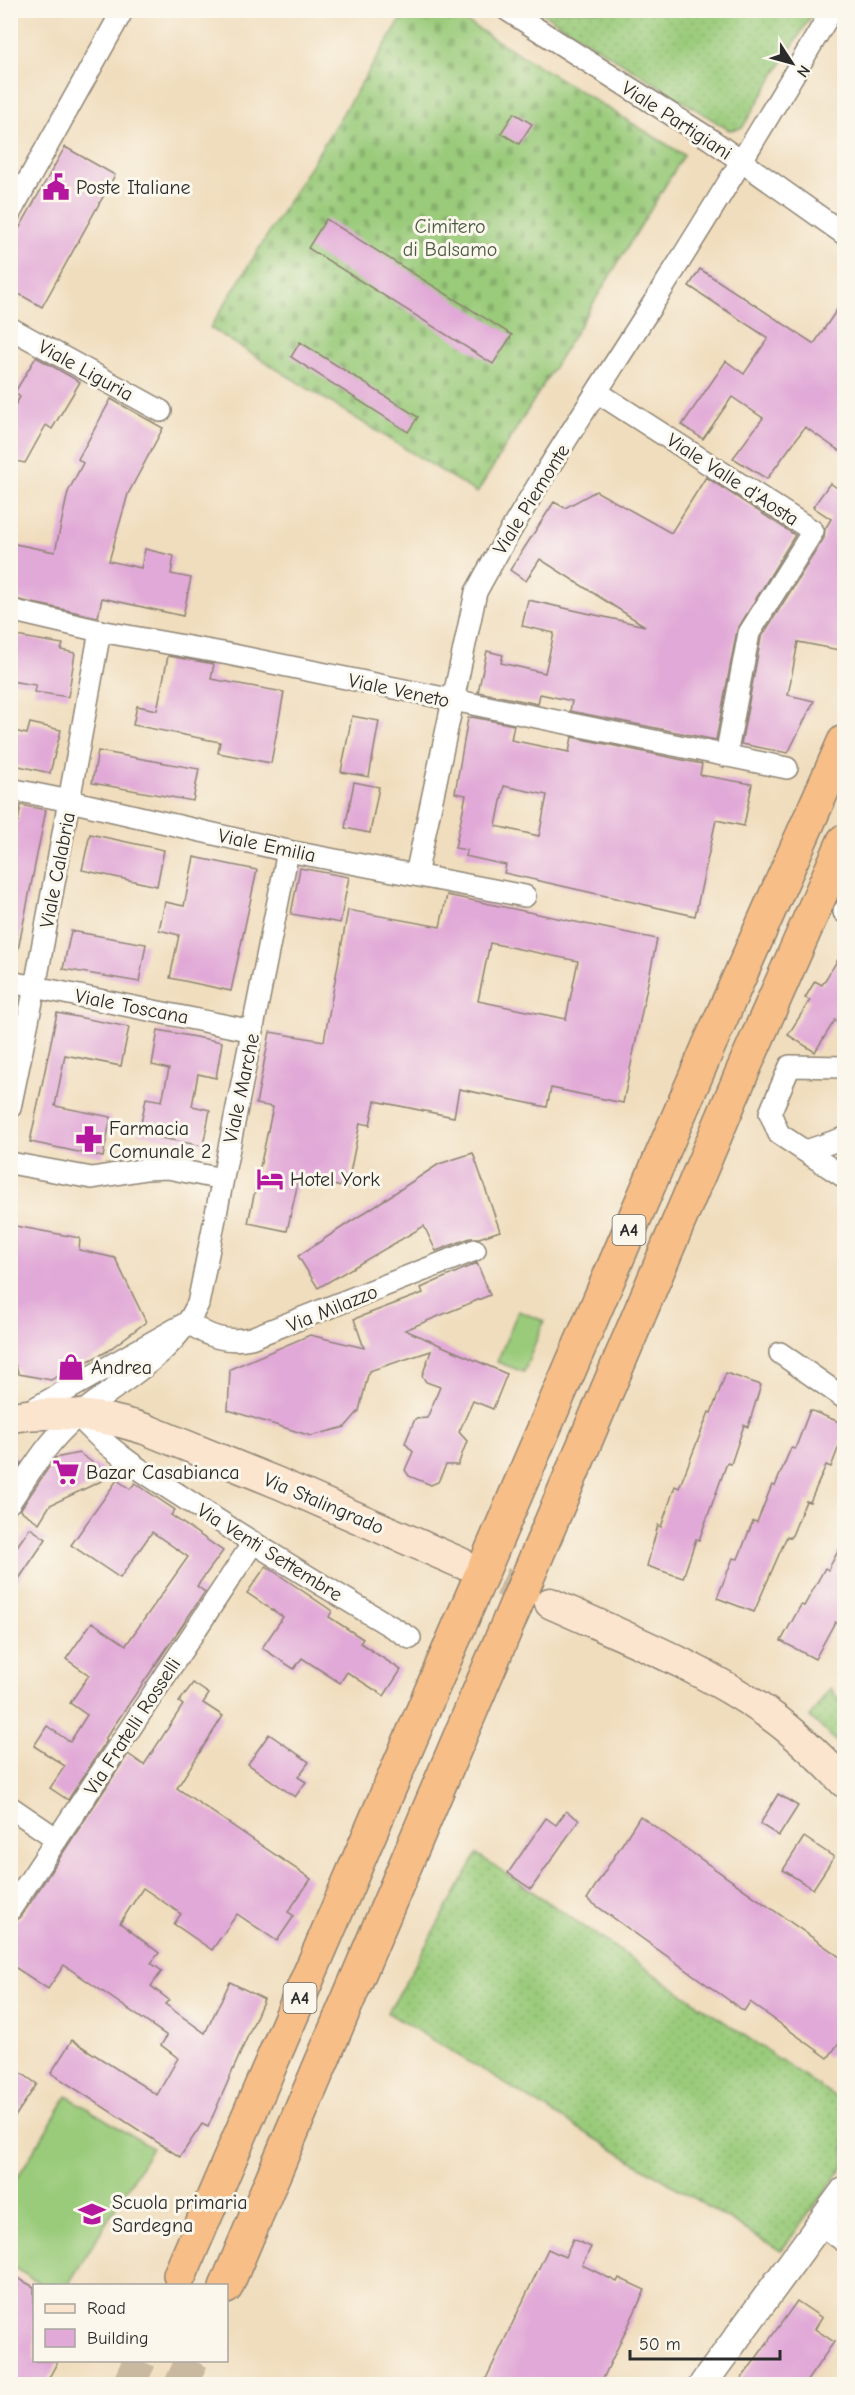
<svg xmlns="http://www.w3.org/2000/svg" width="855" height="2395" font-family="'Comic Neue',sans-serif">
  <defs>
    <pattern id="grass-dots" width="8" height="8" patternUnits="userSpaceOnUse" patternTransform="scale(1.5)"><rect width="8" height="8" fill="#9acb7a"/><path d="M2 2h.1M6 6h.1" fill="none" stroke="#85ae6a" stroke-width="1.8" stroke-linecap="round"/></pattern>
    <pattern id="cemetery-stones" width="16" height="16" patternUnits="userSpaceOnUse" patternTransform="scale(1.5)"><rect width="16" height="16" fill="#9acb7a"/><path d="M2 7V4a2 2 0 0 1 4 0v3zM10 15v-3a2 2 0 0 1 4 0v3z" fill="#85ae6a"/></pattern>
  </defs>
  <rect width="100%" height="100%" fill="#fbf7ec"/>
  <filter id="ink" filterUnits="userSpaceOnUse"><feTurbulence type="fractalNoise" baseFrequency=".0167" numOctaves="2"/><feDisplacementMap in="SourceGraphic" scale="12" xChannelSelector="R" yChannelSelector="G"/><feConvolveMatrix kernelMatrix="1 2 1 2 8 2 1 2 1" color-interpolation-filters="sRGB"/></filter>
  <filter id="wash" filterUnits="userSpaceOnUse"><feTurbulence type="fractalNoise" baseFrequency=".008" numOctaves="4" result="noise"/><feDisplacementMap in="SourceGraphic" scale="24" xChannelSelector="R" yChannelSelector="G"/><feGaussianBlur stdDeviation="1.35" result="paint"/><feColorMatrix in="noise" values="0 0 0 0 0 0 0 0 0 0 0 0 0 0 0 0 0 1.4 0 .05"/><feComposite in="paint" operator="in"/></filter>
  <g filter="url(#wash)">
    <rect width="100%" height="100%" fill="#f0ddbd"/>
    <g fill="url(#grass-dots)" stroke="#627b52" stroke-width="1.5">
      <path d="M539,11H814L742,128L729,130Z"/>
      <path d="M830,1688L844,1706V1749L810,1717Z"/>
      <path d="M477,1854L844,2103V2166L781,2251L388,2013Z"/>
    </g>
    <path fill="url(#cemetery-stones)" stroke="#627b52" stroke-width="1.5" d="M406,11H449L684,155L477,493L210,328Z"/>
    <g fill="#9acb7a" stroke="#627b52" stroke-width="1.5">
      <path d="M518,1311L544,1321L524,1372L497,1362Z"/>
      <path d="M67,2096L152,2148L68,2285H43L11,2266V2188Z"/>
    </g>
    <g id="blocks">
      <g fill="#e1a9d7" fill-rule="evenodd">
        <path d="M514,113L532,124L519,144L501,133Z"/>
        <path d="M65,147L115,175L42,307L10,289V245Z"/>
        <path d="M326,219L512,335L493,364L308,248Z"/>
        <path d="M700,269L814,344L844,299V454L805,427L767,479L733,458L763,418L732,397L703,439L682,425L726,361L744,374L768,338L689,286Z"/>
        <path d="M300,342L418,417L408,432L291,357Z"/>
        <path d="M36,357L80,382L52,429L46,425L25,463L10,460V413L20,397L15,392Z"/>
        <path d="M111,399L163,428L128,494L109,561L141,568L145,549L174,556L171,574L191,578L183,616L102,598L98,617L10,598V543L55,552L68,492L83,463L78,459Z"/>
        <path d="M706,477L795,535L737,630L716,740L570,711L572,701L540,694L538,704L478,692L487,651L503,655L501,663L545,673L554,633L522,626L528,600L645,626L540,559L526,581L510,570L554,502L565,508L596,491L671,533Z"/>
        <path d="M830,483L844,493V641L839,650L798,642L788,695L814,701L788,753L741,744L761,638L824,538L825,529L831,519L813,507Z"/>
        <path d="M10,635L63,644L61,650L75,653L68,697L34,692L36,685L10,681Z"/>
        <path d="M168,656L214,664L211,679L284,692L271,763L218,753L220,742L133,725L137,706L157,710Z"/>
        <path d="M352,716L379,721L369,777L341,772Z"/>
        <path d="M472,717L514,725L511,740L569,752L572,737L702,764L700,775L752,784L744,826L716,820L695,916L504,873L506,865L465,856L467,850L455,848L466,795L455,793L468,718ZM504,786L547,795L539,836L496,826Z"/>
        <path d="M30,723L61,730L50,773L10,764V730L27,734Z"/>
        <path d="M98,751L199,769L193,801L92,783Z"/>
        <path d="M354,782L379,787L370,833L345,828Z"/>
        <path d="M21,805L46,810L18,950L10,949V821L18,822Z"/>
        <path d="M90,834L164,850L157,886L82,870Z"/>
        <path d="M194,857L257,870L231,991L170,978L179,935L159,930L165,902L184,906Z"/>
        <path d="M300,868L349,877L340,923L291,914Z"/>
        <path d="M447,895L657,939L623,1103L551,1088L547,1107L459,1089L454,1117L375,1101L370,1125L360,1123L347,1188L299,1178L287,1231L248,1223L273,1107L256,1104L270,1032L324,1041L348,910L440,927ZM490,943L578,961L566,1019L478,1001Z"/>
        <path d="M71,931L146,944L139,982L63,969Z"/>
        <path d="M844,950V1026L835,1020L815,1052L788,1035L810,1000L805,998L815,981L822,985Z"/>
        <path d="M57,1013L129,1027L121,1066L65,1055L55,1106L111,1117L103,1157L30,1142Z"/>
        <path d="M158,1030L222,1042L216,1078L198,1074L192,1106L210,1110L203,1146L139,1134L146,1098L162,1101L169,1069L152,1065Z"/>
        <path d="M473,1153L500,1231L479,1238H470L436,1251L424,1226L318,1288L298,1256L439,1164Z"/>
        <path d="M10,1225L80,1238L79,1250L115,1258L146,1322L106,1352L51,1380L19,1374L10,1353Z"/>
        <path d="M477,1263L490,1295L405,1330L507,1374L493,1409L473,1401L459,1432L467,1441L458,1465H446L438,1482L431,1485L409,1476L405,1470L413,1452L405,1443L415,1419L427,1418L440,1387L426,1382L422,1376L431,1351L369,1371L359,1411L345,1427L311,1436L228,1410L230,1369L310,1335L364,1348L354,1319L423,1293L421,1288Z"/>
        <path d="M726,1373L761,1385L748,1427L744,1425L731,1464L727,1463L699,1540L696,1539L683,1578L647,1566L658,1525L661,1527L675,1486L679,1488L709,1412L711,1413Z"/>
        <path d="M810,1410L844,1424V1433L831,1467L826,1465L810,1502L806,1501L791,1538L787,1536L754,1612L717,1598L733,1558L738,1559L753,1521L757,1522L772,1485L775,1486L791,1448L795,1449Z"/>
        <path d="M10,1448L21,1463L10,1478Z"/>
        <path d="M79,1453L112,1476L50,1505L39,1523L20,1510L55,1458Z"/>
        <path d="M117,1480L130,1489L135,1483L175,1510L171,1515L223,1551L197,1586L205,1592L105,1739L107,1740L68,1800L50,1788L65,1766L34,1746L47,1726L70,1742L87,1715L70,1703L89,1675L66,1659L92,1622L126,1645L188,1557L152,1532L120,1578L71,1545Z"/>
        <path d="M30,1528L46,1539L10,1592V1556Z"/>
        <path d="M844,1540V1613L839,1624L835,1622L815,1659L781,1641L801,1605L804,1606L825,1568L828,1570Z"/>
        <path d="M266,1566L332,1611L329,1617L363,1639L360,1643L401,1670L384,1696L347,1672L340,1683L302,1658L294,1669L262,1648L283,1617L247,1593Z"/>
        <path d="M193,1683L209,1694L203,1703L223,1716L177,1788L311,1879L288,1912L294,1916L277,1941L237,1914L212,1950L174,1924L181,1914L143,1888L120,1923L159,1953L151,1963L162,1971L151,1986L169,2000L165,2004L205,2033L230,1982L264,1999L208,2127L202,2124L180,2157L51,2073L72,2040L157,2095L178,2058L161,2045L167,2036L64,1965L48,1989L10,1964V1923L21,1917L128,1754L144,1765L183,1705L179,1702Z"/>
        <path d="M269,1734L309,1762L298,1777L306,1782L295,1797L248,1764Z"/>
        <path d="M778,1794L798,1806L779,1836L760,1824Z"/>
        <path d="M566,1811L579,1820L531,1889L508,1873L546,1818L556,1825Z"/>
        <path d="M640,1816L844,1960V2036L828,2058L750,2002L744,2011L587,1899Z"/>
        <path d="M804,1837L834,1857L813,1889L783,1870Z"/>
        <path d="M17,2070L37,2084L10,2124V2080Z"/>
        <path d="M573,2239L591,2247L582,2265L617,2282L619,2278L645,2290L600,2385H483L548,2249L565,2257Z"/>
        <path d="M10,2274L34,2287V2361H58L45,2385H10Z"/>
        <path d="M797,2301L822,2318L815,2329L834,2342L804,2385H737Z"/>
      </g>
    </g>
  </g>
  <g filter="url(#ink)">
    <use href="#blocks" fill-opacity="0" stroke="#8e8474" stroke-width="1.5"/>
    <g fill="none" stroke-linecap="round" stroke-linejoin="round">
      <path stroke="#c9b9a0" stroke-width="30" stroke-dasharray="30 15" stroke-linecap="butt" d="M461,1563L544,1600"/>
      <g stroke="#c9b9a0" stroke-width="33" stroke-dasharray="33 16" stroke-linecap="butt">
        <path d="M129,2384L140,2360"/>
        <path d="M181,2384L192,2360"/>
      </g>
      <defs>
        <g id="minor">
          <path d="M507,10L710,139L844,234"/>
          <path d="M10,213L123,10"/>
          <path d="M10,328L161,411"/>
          <path d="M597,392L813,531L749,633L726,756"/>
          <path d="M10,610L100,631L228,654L787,768"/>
          <path d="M10,789L70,801L288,851L525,896"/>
          <path d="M416,875L476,592C530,492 594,397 654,302C715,206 774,108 832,10"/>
          <path d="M844,911V912"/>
          <path d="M10,982L253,1031"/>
          <path d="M844,1067L790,1066L770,1113L779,1134L844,1177"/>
          <path d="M10,1108L35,987L100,631"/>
          <path d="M806,1151L844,1138"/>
          <path d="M10,1163L92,1178L146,1169L168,1168L222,1179"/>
          <path d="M780,1353L844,1398"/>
          <path d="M28,1412L188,1322C208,1337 226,1343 251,1338L475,1250"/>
          <path d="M78,1415C110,1454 152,1477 193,1504C264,1551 337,1594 410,1638"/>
          <path d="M10,1502C29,1474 46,1444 71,1422C114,1383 172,1359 198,1304L288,851"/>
          <path d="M10,1807L57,1839"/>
          <path d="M10,1910L253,1543"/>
          <path d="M819,2224L844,2241"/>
        </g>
        <path id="tertiary" d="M703,2384L844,2191"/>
        <g id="secondary">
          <path d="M10,1417C55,1410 102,1415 145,1429L278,1483L461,1563"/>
          <path d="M550,1603C625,1637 702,1667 770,1715C797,1734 821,1758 844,1782"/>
        </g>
        <g id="motorway">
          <path d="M180,2275L710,1043L844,742"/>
          <path d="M226,2287L744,1068L844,841"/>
        </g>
      </defs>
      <use href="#minor" stroke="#8e8474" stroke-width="24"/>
      <use href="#tertiary" stroke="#8e8474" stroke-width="30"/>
      <use href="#secondary" stroke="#8e8474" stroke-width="33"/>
      <use href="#motorway" stroke="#8e8474" stroke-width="36"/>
      <use href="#minor" stroke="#fff" stroke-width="21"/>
      <use href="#tertiary" stroke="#fff" stroke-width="27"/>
      <use href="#secondary" stroke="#fce5cf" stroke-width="30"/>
      <use href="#motorway" stroke="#f7be87" stroke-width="33"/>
    </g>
  </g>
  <defs>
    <symbol id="civic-bare" viewBox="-9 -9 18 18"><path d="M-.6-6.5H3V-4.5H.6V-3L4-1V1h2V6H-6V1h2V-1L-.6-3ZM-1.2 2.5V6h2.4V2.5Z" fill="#b5179e" stroke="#fbf7ec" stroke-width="2.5" paint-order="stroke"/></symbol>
    <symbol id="pharmacy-bare" viewBox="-9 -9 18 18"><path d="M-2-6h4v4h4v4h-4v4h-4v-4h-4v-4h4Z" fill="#b5179e" stroke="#fbf7ec" stroke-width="2.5" paint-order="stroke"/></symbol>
    <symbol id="hotel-bare" viewBox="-9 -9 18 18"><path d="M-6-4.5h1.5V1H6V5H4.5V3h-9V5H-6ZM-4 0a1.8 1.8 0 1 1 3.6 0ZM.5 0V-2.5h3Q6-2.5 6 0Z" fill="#b5179e" stroke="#fbf7ec" stroke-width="2.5" paint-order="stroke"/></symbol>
    <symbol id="shop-bare" viewBox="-9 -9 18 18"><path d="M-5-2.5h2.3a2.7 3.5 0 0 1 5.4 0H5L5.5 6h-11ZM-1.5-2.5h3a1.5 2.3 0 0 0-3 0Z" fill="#b5179e" stroke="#fbf7ec" stroke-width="2.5" paint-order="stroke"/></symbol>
    <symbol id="supermarket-bare" viewBox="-9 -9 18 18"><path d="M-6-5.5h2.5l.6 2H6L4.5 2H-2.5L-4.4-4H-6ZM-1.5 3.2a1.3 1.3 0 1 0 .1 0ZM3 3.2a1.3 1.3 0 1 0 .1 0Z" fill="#b5179e" stroke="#fbf7ec" stroke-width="2.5" paint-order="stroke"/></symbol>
    <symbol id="school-bare" viewBox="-9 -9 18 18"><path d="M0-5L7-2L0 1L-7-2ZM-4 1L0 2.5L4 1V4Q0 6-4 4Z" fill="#b5179e" stroke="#fbf7ec" stroke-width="2.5" paint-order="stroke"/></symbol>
  </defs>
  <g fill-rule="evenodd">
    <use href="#civic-bare" x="37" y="168" width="38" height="38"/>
    <use href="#pharmacy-bare" x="70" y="1120" width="38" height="38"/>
    <use href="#hotel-bare" x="251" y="1160" width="38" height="38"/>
    <use href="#shop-bare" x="52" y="1348" width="38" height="38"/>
    <use href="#supermarket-bare" x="47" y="1453" width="38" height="38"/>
    <use href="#school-bare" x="73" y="2195" width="38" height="38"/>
  </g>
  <g text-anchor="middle" stroke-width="6" stroke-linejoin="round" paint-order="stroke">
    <g fill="#fbf7ec" stroke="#696865" stroke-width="1.5">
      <rect x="612.5" y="1215" width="33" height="30" rx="4.5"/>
      <rect x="283.5" y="1983" width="33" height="30" rx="4.5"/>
    </g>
    <g font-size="18" font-weight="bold" fill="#2b2b2b">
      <text x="629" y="1236">A4</text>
      <text x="300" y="2004">A4</text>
    </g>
    <g font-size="20" fill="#2b2b2b" stroke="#fbf7ec">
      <text transform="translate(677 120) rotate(33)" y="7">Viale Partigiani</text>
      <text transform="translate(86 370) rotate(29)" y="7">Viale Liguria</text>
      <text transform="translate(733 479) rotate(33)" y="7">Viale Valle d'Aosta</text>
      <text transform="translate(531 499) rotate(-58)" y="7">Viale Piemonte</text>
      <text transform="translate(399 690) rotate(12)" y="7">Viale Veneto</text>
      <text transform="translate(267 845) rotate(12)" y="7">Viale Emilia</text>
      <text transform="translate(57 870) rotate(-79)" y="7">Viale Calabria</text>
      <text transform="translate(132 1006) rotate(11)" y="7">Viale Toscana</text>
      <text transform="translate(241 1088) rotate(-78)" y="7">Viale Marche</text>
      <text transform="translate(332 1308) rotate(-22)" y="7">Via Milazzo</text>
      <text transform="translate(324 1503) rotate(23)" y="7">Via Stalingrado</text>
      <text transform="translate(270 1552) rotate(32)" y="7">Via Venti Settembre</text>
      <text transform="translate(132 1726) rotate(-57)" y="7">Via Fratelli Rosselli</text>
    </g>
    <g font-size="20" fill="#2b2b2b" stroke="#fbf7ec" text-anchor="start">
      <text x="76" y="194">Poste Italiane</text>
      <text x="109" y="1135">Farmacia<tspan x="109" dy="23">Comunale 2</tspan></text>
      <text x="290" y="1186">Hotel York</text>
      <text x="91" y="1374">Andrea</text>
      <text x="86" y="1479">Bazar Casabianca</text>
      <text x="112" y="2209">Scuola primaria<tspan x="112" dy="23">Sardegna</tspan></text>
    </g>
    <g font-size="20" fill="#4c5b43" stroke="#fbf7ec">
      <text x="450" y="233">Cimitero<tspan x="450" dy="23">di Balsamo</tspan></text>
    </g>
  </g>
  <rect width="855" height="2395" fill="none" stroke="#fbf7ec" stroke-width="36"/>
  <rect x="33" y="2284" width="195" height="78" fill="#fbf7ec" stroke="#a8a59f" stroke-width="1.5"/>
  <rect x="45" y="2304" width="30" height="9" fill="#fce5cf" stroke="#a8a59f" stroke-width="1.5"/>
  <text x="87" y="2314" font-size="18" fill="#2b2b2b">Road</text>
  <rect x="45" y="2329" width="30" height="18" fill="#e1a9d7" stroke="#a8a59f" stroke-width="1.5"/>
  <text x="87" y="2344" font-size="18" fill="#2b2b2b">Building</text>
  <g transform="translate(792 63) rotate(126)" stroke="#fbf7ec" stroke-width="4.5" paint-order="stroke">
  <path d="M0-4.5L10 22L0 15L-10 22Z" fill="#2b2b2b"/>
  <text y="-9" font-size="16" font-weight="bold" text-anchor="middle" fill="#2b2b2b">N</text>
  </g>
  <path d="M630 2350v9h150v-9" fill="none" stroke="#2b2b2b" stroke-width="3"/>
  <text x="639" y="2350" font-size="18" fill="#2b2b2b" stroke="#fbf7ec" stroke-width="4.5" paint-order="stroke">50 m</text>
</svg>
